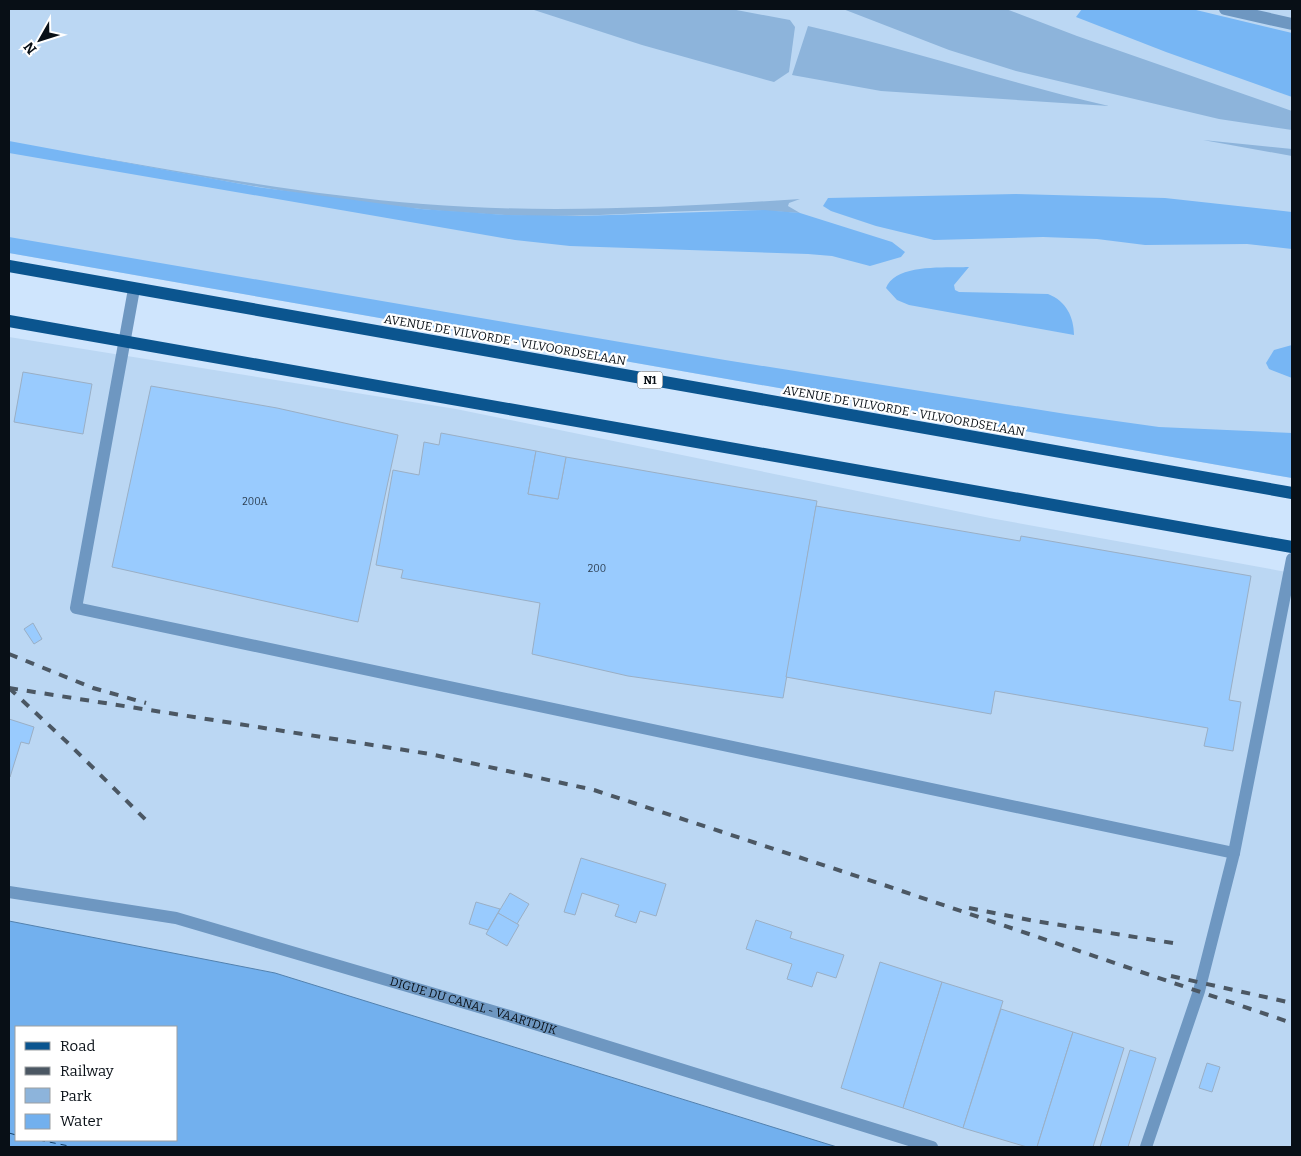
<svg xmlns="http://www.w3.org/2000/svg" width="1301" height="1156" font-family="Bitter,serif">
  <rect width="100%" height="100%" fill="#cfe5fd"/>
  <g fill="#bbd7f3">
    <path d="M9,9H1292V478L9,253Z"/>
    <path d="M9,337L456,409L990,518L1292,573V1147H837L275,973L9,921Z"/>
  </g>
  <g fill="#8db4db">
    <path d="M531,9H731L790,20L795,27L789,72L774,82L642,45Z"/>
    <path d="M843,9H1006L1077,36L1292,111V130L1219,119L1016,71L949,50Z"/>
    <path d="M808,26C909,49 1008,83 1109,106L881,91L792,75Z"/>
    <path d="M1203,140L1292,149V156Z"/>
    <path d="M83,155C196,174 309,195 423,204C548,214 675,207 800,199L789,203L788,206L800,213C702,204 604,220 505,215C364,209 223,181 83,155Z"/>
  </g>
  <g fill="#77b6f4">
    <path d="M1082,9H1192L1292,33V97L1166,52L1076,17Z"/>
    <path d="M9,141L257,187L421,209L506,215L580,216L764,210L800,213L892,242L905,252L901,257L870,266L832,256L808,254L570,246L515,240L9,153Z"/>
    <path d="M1016,194L1165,198L1292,212V249L1247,244L1145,245L1097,239L1043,237L934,240L876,226L831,211L823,206L828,198Z"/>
    <path d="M9,237L725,360L1066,414L1159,427L1292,433V478L9,253Z"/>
    <path d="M969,267L954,285L955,290L959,292L1048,294C1066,301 1074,317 1074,335L909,305L897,300L886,288C895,263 948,268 969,267Z"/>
    <path d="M1292,345V378L1269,369L1266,363L1274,350Z"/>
  </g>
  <path fill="#72b0ee" stroke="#5280ad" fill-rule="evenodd" d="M9,921L275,973L837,1147H9ZM16,1027H176V1140H16Z"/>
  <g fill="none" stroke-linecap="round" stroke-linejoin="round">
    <g stroke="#113f67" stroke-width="1" stroke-dasharray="6 5" stroke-linecap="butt">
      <path d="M9,1133L16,1135"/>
      <path d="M39,1140L74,1147"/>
    </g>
  </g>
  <g fill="#99cbfe" stroke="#9aafc5">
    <path d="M23,372L92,384L83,434L14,422Z"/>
    <path d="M151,386L277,408L398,435L358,622L112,567Z"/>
    <path d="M441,433L536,451L528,494L558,499L566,457L817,501L783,698L628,676L532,654L540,603L401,578L403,570L376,565L393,470L419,475L424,442L439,445Z"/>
    <path d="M536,451L566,457L558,499L528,494Z"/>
    <path d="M816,506L1020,541L1021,536L1251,576L1229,700L1241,702L1233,751L1204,746L1208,728L995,691L991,714L786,677Z"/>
    <path d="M33,623L42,639L34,644L24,629Z"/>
    <path d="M9,719L34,727L29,744L21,742L10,777Z"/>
    <path d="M581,858L666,884L656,916L640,911L636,923L615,916L619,905L582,893L575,915L564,912Z"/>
    <path d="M510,893L529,904L517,924L498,913Z"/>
    <path d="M476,902L500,909L488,930L469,924Z"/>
    <path d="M498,913L519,925L507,946L486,934Z"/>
    <path d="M756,920L792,932L790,938L844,955L836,978L817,972L812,987L787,979L792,964L746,949Z"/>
    <path d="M880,962L942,982L903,1108L841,1088Z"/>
    <path d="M942,982L1003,1001L963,1128L903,1108Z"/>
    <path d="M1001,1009L1073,1032L1037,1147H1027L963,1128Z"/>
    <path d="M1073,1032L1124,1048L1093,1147H1037Z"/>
    <path d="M1130,1050L1156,1058L1128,1147H1100Z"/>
    <path d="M1207,1063L1220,1067L1212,1092L1199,1088Z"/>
  </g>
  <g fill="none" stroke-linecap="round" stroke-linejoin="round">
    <g stroke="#6e97c1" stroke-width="12">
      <path d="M1225,9L1292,24"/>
      <path d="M134,289L76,608L1234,853"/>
      <path id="s1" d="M9,892L176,918L506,1015L932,1147"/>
      <path d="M1146,1147L1199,991L1234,853L1292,559"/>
    </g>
    <g stroke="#0b558f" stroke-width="12">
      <path d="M9,266L1292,493"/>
      <path d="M9,321L1292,547"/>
    </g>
    <g stroke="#4b5763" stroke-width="4" stroke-dasharray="9 9" stroke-linecap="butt">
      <path d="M9,654L93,688L146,703"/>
      <path d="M9,688L430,754L594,790L887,886L1292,1023"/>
      <path d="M9,688L69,744L150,824"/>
      <path d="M969,908L1035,921L1179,944"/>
      <path d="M1171,976L1292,1003"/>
    </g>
  </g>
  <g text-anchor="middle" stroke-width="4.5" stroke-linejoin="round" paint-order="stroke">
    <g font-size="10" fill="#2c3e50">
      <text x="255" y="505">200A</text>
      <text x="597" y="572">200</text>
    </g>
    <rect fill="#fff" stroke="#52575c" stroke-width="1" x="637.5" y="371.5" width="25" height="17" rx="4"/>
    <g font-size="11" font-weight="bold" fill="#080f16">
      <text x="650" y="384">N1</text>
    </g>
    <g font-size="12" fill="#080f16" stroke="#fff">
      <text transform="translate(505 340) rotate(10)" y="4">AVENUE DE VILVORDE - VILVOORDSELAAN</text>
      <text transform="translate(904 411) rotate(10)" y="4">AVENUE DE VILVORDE - VILVOORDSELAAN</text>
      <text dy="4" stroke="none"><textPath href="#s1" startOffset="479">DIGUE DU CANAL - VAARTDIJK</textPath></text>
    </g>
  </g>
  <rect width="1301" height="1156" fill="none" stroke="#080f16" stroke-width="20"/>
  <rect x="15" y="1026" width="162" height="115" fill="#ffffff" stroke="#9c9fa2"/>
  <rect x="25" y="1042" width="25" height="8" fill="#0b558f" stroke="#9c9fa2"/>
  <text x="60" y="1051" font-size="15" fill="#080f16">Road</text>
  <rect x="25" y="1067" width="25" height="8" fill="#4b5763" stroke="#9c9fa2"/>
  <text x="60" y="1076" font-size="15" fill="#080f16">Railway</text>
  <rect x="25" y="1088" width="25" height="15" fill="#8db4db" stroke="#9c9fa2"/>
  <text x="60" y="1101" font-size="15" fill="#080f16">Park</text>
  <rect x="25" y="1114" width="25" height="15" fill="#72b0ee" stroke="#9c9fa2"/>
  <text x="60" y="1126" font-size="15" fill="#080f16">Water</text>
  <g transform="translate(40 40) rotate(231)" stroke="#ffffff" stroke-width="4" paint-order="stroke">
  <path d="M0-4L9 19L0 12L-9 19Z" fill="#080f16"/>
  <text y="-8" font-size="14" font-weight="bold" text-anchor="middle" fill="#080f16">N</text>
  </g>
</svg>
